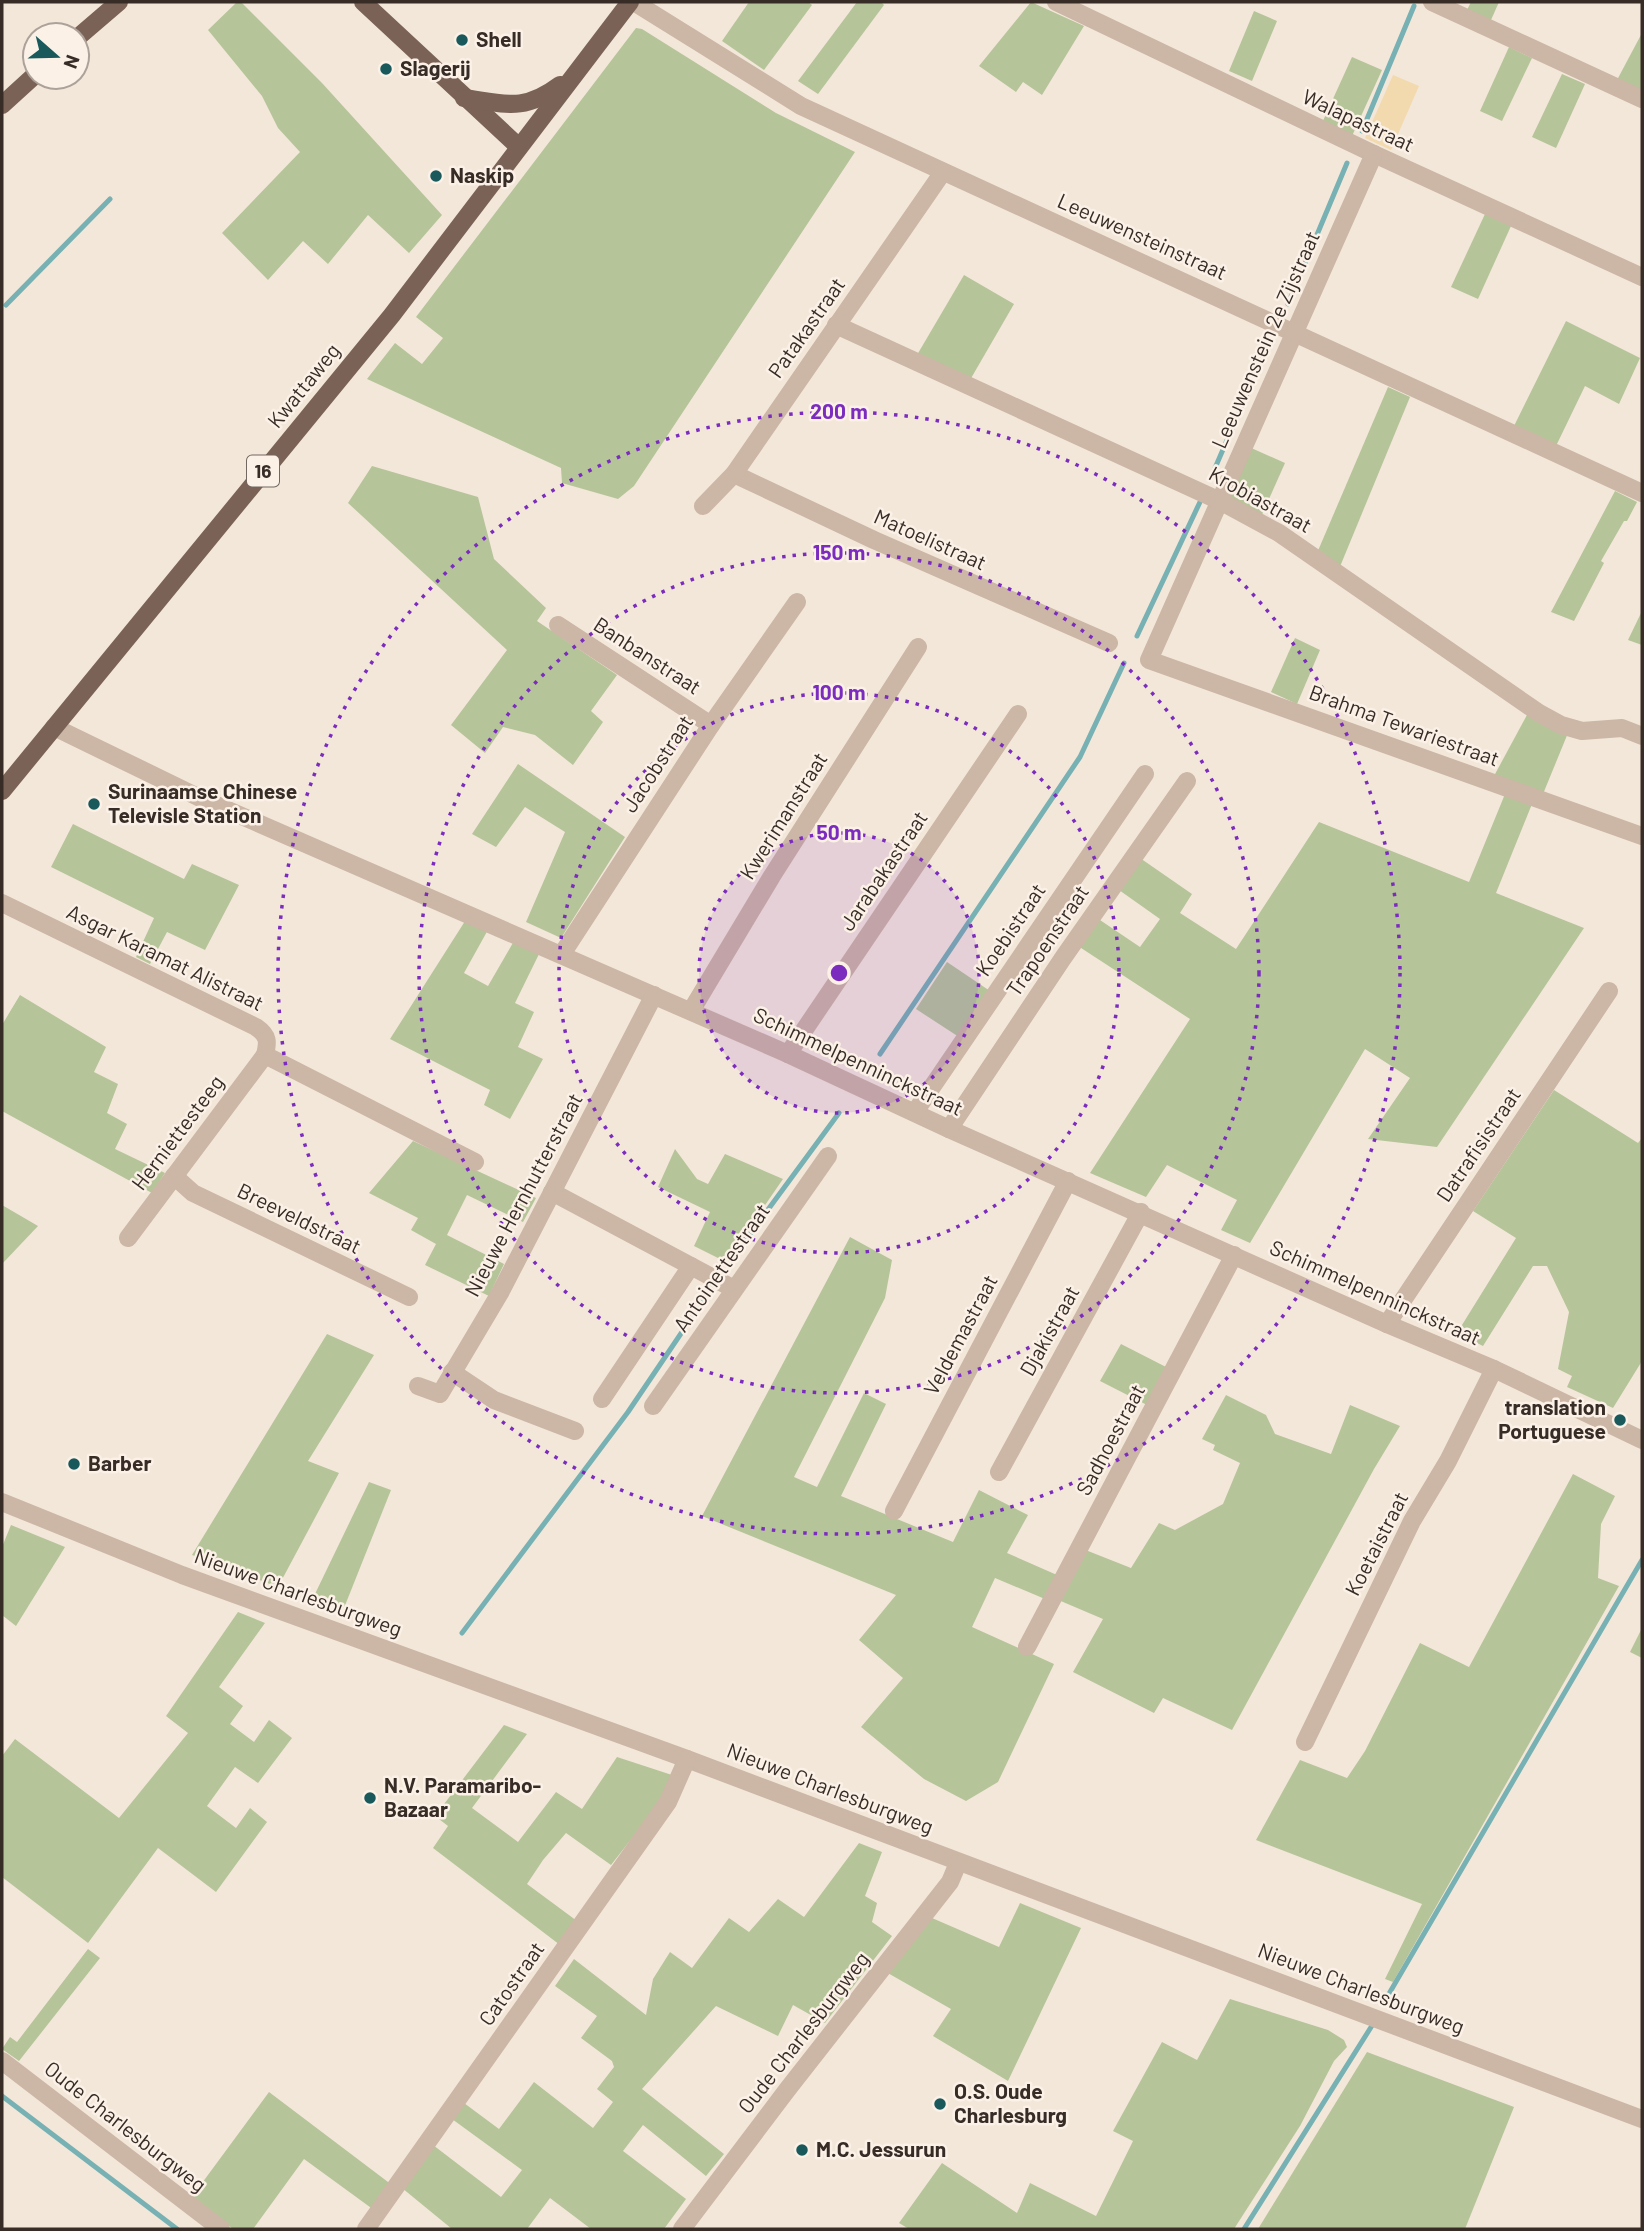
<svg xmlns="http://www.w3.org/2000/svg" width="1644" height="2231" font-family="Barlow,sans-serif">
  <rect width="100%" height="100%" fill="#f3e7da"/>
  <g fill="#b6c499">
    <path d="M237,2H241L322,83L442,215L409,253L368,215L328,264L303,241L268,280L222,233L300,152L278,128L262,96L208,30Z"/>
    <path d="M749,2H808L812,5L764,70L722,41Z"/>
    <path d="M857,2H881L884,5L818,94L798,81Z"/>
    <path d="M1031,2L1084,26L1042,95L1023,82L1016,92L979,66Z"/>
    <path d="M1471,2H1499L1491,20L1467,10Z"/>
    <path d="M1254,11L1277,21L1252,81L1229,71Z"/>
    <path d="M636,28L642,29L776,113L855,152L634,486L618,499L562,483L561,468L367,379L395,343L422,364L443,338L416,317Z"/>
    <path d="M1642,33V91L1617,80Z"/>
    <path d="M1509,47L1532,58L1502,121L1480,111Z"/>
    <path d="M1352,57L1382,70L1352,136L1322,123Z"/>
    <path d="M1562,74L1585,84L1556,148L1532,137Z"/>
    <path d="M1485,214L1511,226L1478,299L1451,287Z"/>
    <path d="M964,275L1014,304L970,380L917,355Z"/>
    <path d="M1566,321L1640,358L1619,404L1585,386L1556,446L1514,426Z"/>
    <path d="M1388,387L1410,397L1339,569L1317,553Z"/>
    <path d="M1249,447L1285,463L1261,517L1231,498L1230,492Z"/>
    <path d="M372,466L478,497L494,559L546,608L537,621L617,675L591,711L603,722L573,765L535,735L503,727L485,753L451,725L507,650L348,503Z"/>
    <path d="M1615,491L1637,502L1627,521H1624L1601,561L1604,563L1574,621L1551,612Z"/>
    <path d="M1642,611V645L1628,640Z"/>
    <path d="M1295,638L1320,650L1297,704L1271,692Z"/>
    <path d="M1528,713L1568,733L1543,794L1494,776Z"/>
    <path d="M518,764L625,837L561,938L526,922L565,832L525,807L496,847L472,834Z"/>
    <path d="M1505,794L1532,804L1496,893L1584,928L1437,1147L1368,1139L1410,1078L1365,1049L1250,1243L1221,1230L1237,1200L1167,1165L1146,1197L1090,1173L1190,1019L1078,946L1097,918L1140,947L1160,919L1119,890L1140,858L1192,894L1180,913L1236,949L1319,822L1469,882Z"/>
    <path d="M73,824L184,879L192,864L239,885L205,950L167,932L150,964L136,957L154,918L51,867Z"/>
    <path d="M467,918L489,928L464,973L488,986L514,941L540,952L515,1003L534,1012L518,1047L543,1059L510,1119L484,1105L490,1090L390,1039Z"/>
    <path d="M947,962L990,991L959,1037L916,1009Z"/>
    <path d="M20,995L106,1047L94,1072L118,1084L107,1113L127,1124L115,1149L165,1173L152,1193L2,1111V1025Z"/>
    <path d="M1554,1090L1638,1143L1642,1138V1361L1613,1408L1567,1387L1572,1376L1558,1369L1569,1312L1547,1266H1533L1483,1346L1457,1333L1516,1238L1473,1211Z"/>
    <path d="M413,1141L536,1198L523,1222L467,1195L447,1235L504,1264L489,1296L425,1265L436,1244L411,1230L418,1218L369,1193Z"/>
    <path d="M675,1149L697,1179L708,1184L725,1154L783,1179L726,1262L694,1246L710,1212L658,1187Z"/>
    <path d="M2,1205L38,1226L2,1264Z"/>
    <path d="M850,1237L892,1260L885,1298L794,1477L817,1487L864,1393L886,1404L841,1496L953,1542L979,1490L1028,1515L1007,1553L1057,1575L1045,1599L995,1578L972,1627L1054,1664L998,1782L966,1801L924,1779L861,1727L903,1678L859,1640L896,1595L702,1516Z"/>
    <path d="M327,1334L374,1355L308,1461L339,1473L278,1587L192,1555Z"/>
    <path d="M1121,1344L1168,1368L1149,1406L1100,1381Z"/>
    <path d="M1226,1395L1266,1415L1275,1434L1331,1454L1350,1405L1400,1426L1374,1469L1232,1730L1163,1698L1154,1713L1073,1672L1103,1619L1056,1599L1083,1549L1131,1568L1159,1523L1175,1530L1223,1504L1240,1463L1213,1450L1215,1445L1202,1439Z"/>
    <path d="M1573,1474L1615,1496L1601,1524L1598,1578L1619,1586L1393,1982L1385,1979L1422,1904L1256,1840L1300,1760L1347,1778L1365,1751L1420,1643L1469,1667Z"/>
    <path d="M369,1482L391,1490L344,1608L314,1596Z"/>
    <path d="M11,1525L65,1547L16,1626L2,1615V1547Z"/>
    <path d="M238,1612L265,1623L219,1687L243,1706L230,1724L254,1742L269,1720L292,1738L258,1783L235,1767L207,1806L236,1828L250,1808L267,1822L216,1892L158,1848L88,1943L2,1877V1756L15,1739L119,1818L188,1733L166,1716Z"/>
    <path d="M1642,1628V1658L1630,1652Z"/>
    <path d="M504,1725L527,1734L472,1808L518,1842L556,1792L582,1809L617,1757L672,1775L664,1797L611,1865L566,1833L543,1860L527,1884L577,1921L560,1945L433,1848L448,1826L435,1816Z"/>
    <path d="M859,1843L882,1852L865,1896L877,1903L872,1922L892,1936L825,2023L793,2005L778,2036L716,2006L642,2089L724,2154L706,2176L643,2125L623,2151L686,2199L664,2229H591L550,2198L527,2229H452L402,2188L433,2145L501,2197L522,2170L452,2119L464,2103L499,2129L534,2082L593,2128L613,2102L597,2089L614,2067L612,2061L581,2038L597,2016L555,1986L574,1959L646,2015L653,1979L670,1952L692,1968L729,1918L749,1932L778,1899L804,1917Z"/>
    <path d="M1020,1903L1081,1928L1008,2081L933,2036L951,2009L886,1972L932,1918L999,1947Z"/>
    <path d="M88,1949L100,1958L19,2061L2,2049L10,2037L17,2042Z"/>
    <path d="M1230,1999L1328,2030L1344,2040L1347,2047L1334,2061L1300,2126L1234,2229H909L899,2223L942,2163L1017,2213L1030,2183L1096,2216L1133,2141L1113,2131L1162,2042L1197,2060Z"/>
    <path d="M1367,2052L1514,2107L1465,2229H1258Z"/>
    <path d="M269,2092L392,2185L374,2210L304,2159L253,2229H233L191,2198Z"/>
  </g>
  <path fill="#f2d9ae" d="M1393,75L1419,86L1391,150L1365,138Z"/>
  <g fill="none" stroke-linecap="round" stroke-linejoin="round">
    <g stroke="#77b1b3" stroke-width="5">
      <path d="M1362,131L1414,6"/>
      <path d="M1288,304L1347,163"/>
      <path d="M6,305L110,199"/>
      <path d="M1212,475L1272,336"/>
      <path d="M1137,636L1200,502"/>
      <path d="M880,1054L1080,757L1124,663"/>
      <path d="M731,1260L839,1113"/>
      <path d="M462,1633L628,1412L711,1289"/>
      <path d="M1383,2004L1642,1560"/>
      <path d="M2,2096L177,2229"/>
      <path d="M1244,2229L1373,2024"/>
    </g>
    <g stroke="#ccb6a5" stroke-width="18">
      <path d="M634,2L801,106L1642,493"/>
      <path d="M1056,2L1374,154L1642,277"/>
      <path d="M1432,2L1642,99"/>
      <path d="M1374,154L1149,660L1642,836"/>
      <path d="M836,325L1220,501L1279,533L1539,713L1561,725L1582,731L1622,728L1642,736"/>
      <path d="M734,474L874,540L1109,643"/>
      <path d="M703,506L734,474L943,172"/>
      <path d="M558,625L711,725"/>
      <path d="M54,727L198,797L788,1054L949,1129L1387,1324L1494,1369L1642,1440"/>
      <path d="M2,903L256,1027C269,1036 268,1042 265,1055L475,1162"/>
      <path d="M562,954L711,725L797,602"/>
      <path d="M691,1011L772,876L918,647"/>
      <path d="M788,1054L1018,714"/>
      <path d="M915,1112L1145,774"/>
      <path d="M949,1129L1063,958L1187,781"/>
      <path d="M174,1176L193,1193L409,1297"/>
      <path d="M552,1192L734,1289"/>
      <path d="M128,1238L265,1055"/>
      <path d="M1387,1324L1609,991"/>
      <path d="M452,1372L494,1400L575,1431"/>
      <path d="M418,1386L440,1394L500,1293L654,995"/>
      <path d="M602,1399L691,1266"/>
      <path d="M653,1406L828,1156"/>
      <path d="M999,1472L1141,1212"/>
      <path d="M2,1502L182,1575L687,1759L1642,2119"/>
      <path d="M894,1511L1068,1181"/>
      <path d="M1027,1647L1234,1255"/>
      <path d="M1305,1742L1412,1521L1448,1461L1494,1369"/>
      <path d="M2,2061L221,2229"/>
      <path d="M366,2229L668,1802L687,1759"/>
      <path d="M682,2229L787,2090L950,1882L958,1863"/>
    </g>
    <g stroke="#7b6257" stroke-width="18">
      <path d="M363,2L519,147"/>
      <path d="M77,38L119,2"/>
      <path d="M464,98C506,104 524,112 560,85"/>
      <path d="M2,105L35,75"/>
      <path d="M2,791L392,315L630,2"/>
    </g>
  </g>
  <circle cx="839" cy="973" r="140" fill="#7b2cbf" fill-opacity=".12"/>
  <g fill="none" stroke="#7b2cbf" stroke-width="3.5" stroke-dasharray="3.5 7">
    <circle cx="839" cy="973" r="140"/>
    <circle cx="839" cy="973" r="280"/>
    <circle cx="839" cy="973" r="420"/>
    <circle cx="839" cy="973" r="561"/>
  </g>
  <g fill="#19595c" stroke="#fbf1e7" stroke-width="2.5">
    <circle cx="462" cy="40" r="7"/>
    <circle cx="386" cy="69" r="7"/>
    <circle cx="436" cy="176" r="7"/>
    <circle cx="94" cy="804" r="7"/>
    <circle cx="1620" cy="1420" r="7"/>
    <circle cx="74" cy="1464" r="7"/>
    <circle cx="370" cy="1798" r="7"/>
    <circle cx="940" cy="2104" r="7"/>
    <circle cx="802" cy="2150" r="7"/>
  </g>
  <g text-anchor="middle" stroke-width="5" stroke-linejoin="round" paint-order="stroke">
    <rect fill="#fbf1e7" stroke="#726761" stroke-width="2" x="247" y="455.5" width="32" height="31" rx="5"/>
    <g font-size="19" font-weight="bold" fill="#382c27">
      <text x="263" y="478">16</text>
    </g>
    <g font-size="21" font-weight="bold" fill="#382c27" stroke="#fbf1e7" text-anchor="start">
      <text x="476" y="47">Shell</text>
      <text x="400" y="76">Slagerij</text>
      <text x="450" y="183">Naskip</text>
      <text x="108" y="799">Surinaamse Chinese<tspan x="108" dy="24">Televisle Station</tspan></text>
      <text x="1606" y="1415" text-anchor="end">translation<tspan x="1606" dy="24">Portuguese</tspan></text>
      <text x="88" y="1471">Barber</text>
      <text x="384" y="1793">N.V. Paramaribo-<tspan x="384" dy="24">Bazaar</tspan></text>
      <text x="954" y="2099">O.S. Oude<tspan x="954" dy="24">Charlesburg</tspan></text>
      <text x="816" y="2157">M.C. Jessurun</text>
    </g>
    <g font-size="21" fill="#382c27" stroke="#fbf1e7">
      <text transform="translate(1358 121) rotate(25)" y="7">Walapastraat</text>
      <text transform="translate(1142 237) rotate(24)" y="7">Leeuwensteinstraat</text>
      <text transform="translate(807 328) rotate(-55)" y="7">Patakastraat</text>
      <text transform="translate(1266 340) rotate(-66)" y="7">Leeuwenstein 2e Zijstraat</text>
      <text transform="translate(304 386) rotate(-51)" y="7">Kwattaweg</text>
      <text transform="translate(1260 500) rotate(29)" y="7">Krobiastraat</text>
      <text transform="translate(930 540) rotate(24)" y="7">Matoelistraat</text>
      <text transform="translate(647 656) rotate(33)" y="7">Banbanstraat</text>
      <text transform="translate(1404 726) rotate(20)" y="7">Brahma Tewariestraat</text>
      <text transform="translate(658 764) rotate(-57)" y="7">Jacobstraat</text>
      <text transform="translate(784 816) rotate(-58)" y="7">Kwerimanstraat</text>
      <text transform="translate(884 871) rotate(-56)" y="7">Jarabakastraat</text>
      <text transform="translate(1011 930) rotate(-56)" y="7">Koebistraat</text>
      <text transform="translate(1048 941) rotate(-56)" y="7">Trapoenstraat</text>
      <text transform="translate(165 958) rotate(26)" y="7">Asgar Karamat Alistraat</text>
      <text transform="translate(858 1062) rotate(25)" y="7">Schimmelpenninckstraat</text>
      <text transform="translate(178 1133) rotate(-53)" y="7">Herniettesteeg</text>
      <text transform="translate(1479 1145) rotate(-56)" y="7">Datrafisistraat</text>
      <text transform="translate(524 1195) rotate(-62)" y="7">Nieuwe Hernhutterstraat</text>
      <text transform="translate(299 1219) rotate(26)" y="7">Breeveldstraat</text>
      <text transform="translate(722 1268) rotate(-55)" y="7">Antoinettestraat</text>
      <text transform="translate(1375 1293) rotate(24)" y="7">Schimmelpenninckstraat</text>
      <text transform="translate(1050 1331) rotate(-61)" y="7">Djakistraat</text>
      <text transform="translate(961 1335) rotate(-62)" y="7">Veldemastraat</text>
      <text transform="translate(1111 1440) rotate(-62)" y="7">Sadhoestraat</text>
      <text transform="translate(1377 1544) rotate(-63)" y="7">Koetaistraat</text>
      <text transform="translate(298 1593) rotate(20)" y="7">Nieuwe Charlesburgweg</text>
      <text transform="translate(830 1789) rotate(21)" y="7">Nieuwe Charlesburgweg</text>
      <text transform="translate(512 1984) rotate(-55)" y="7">Catostraat</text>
      <text transform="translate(1361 1989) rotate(21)" y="7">Nieuwe Charlesburgweg</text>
      <text transform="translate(804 2033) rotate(-52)" y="7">Oude Charlesburgweg</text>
      <text transform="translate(125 2127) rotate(38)" y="7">Oude Charlesburgweg</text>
    </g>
  </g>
  <circle cx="839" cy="973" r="10" fill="#7b2cbf" stroke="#fbf1e7" stroke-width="3.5"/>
  <g font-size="21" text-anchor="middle" font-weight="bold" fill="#7b2cbf" stroke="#fbf1e7" stroke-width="5" stroke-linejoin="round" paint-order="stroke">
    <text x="839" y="419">200 m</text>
    <text x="839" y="560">150 m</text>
    <text x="839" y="700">100 m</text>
    <text x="839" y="840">50 m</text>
  </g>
  <rect width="1644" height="2231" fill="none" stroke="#382c27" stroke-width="7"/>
  <g transform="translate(56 56) rotate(110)"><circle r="33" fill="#fbf1e7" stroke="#ada29a" stroke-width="2"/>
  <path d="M0-5L12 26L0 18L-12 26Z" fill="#19595c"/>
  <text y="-10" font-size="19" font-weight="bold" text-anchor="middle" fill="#382c27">N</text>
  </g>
</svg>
